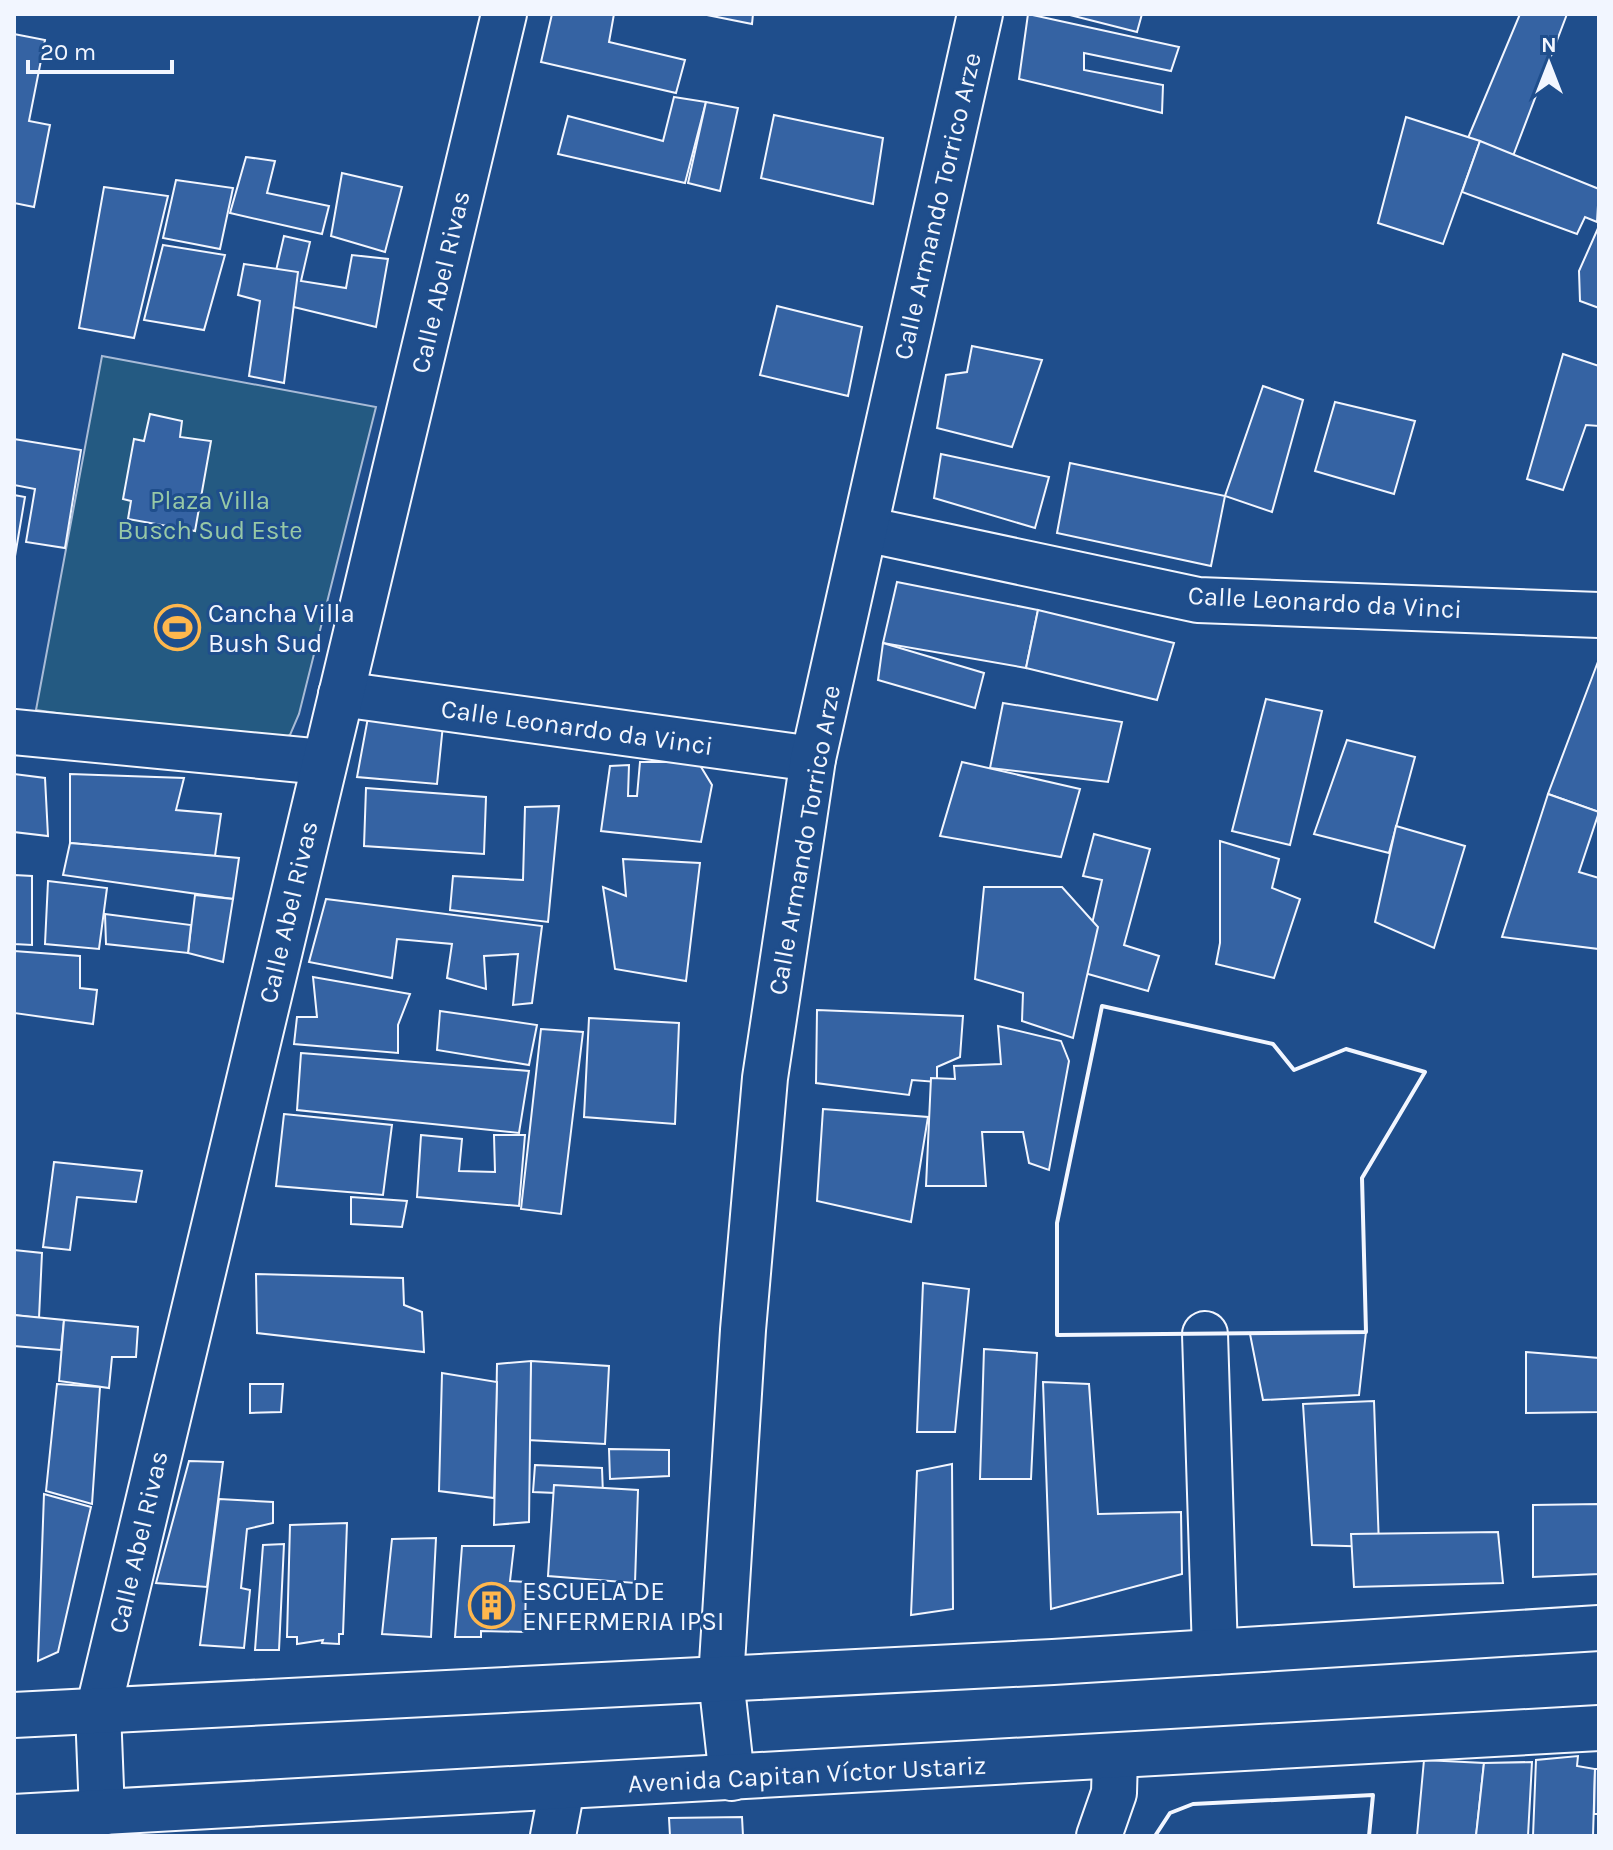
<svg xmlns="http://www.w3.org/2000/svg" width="1613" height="1850" font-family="Karla,sans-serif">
  <rect width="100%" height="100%" fill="#1f4e8c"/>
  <path fill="#245a82" stroke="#a8bbd7" stroke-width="2" d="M102,356L376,407L299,714L290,735L276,741L256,742L36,710Z"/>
  <g fill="#3563a3" stroke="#f2f6ff" stroke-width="2">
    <path d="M552,14H614L609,42L685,60L676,93L541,62Z"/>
    <path d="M702,14H753L752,24Z"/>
    <path d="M1028,14L1179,47L1171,71L1084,53V70L1163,85L1162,113L1019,79Z"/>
    <path d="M1066,14H1142L1137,32Z"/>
    <path d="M1520,14H1567L1513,156L1468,138Z"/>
    <path d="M14,34L45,40L29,121L50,125L34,207L14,203Z"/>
    <path d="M674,97L706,102L685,183L558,154L568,116L663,141Z"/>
    <path d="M706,102L738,108L720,191L688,183Z"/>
    <path d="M774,115L883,138L873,204L761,178Z"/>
    <path d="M1406,117L1480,141L1443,244L1378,223Z"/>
    <path d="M1480,141L1599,189L1597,222L1585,217L1577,234L1462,192Z"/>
    <path d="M246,157L275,161L267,193L329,206L322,234L230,213Z"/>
    <path d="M342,173L402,187L385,252L331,236Z"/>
    <path d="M176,180L233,188L220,249L163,238Z"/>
    <path d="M104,187L168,196L134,338L79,328Z"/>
    <path d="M1599,226V308L1580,301L1579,271Z"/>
    <path d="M284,236L310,242L301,281L346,288L352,255L388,259L376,327L269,301Z"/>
    <path d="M163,245L225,255L204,330L144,320Z"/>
    <path d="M244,264L298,272L284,383L249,376L260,301L238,295Z"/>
    <path d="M777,306L862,327L848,396L760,375Z"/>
    <path d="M972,346L1042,360L1012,447L937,428L946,375L967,372Z"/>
    <path d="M1563,354L1599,366V426L1586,425L1563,490L1527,479Z"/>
    <path d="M1263,386L1303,400L1272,512L1225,496Z"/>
    <path d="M1335,402L1415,421L1394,494L1315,471Z"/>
    <path d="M150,414L182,421L180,437L211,441L195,531L128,519L131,501L123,499L134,439L144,441Z"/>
    <path d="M14,439L81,450L65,548L26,542L35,489L14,485Z"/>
    <path d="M941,454L1049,477L1035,528L934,498Z"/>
    <path d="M1070,463L1225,496L1211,566L1057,533Z"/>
    <path d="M14,495L25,497L14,562Z"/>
    <path d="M897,582L1038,610L1026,668L883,643Z"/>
    <path d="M1038,610L1174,643L1157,700L1026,668Z"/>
    <path d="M883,643L984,673L975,708L878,680Z"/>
    <path d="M1599,659V812L1548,794Z"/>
    <path d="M1266,699L1322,711L1290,845L1232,831Z"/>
    <path d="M1003,703L1122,722L1108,782L990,768Z"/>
    <path d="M369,712L444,715L437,784L357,777Z"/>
    <path d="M1347,740L1415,757L1389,853L1314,834Z"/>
    <path d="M640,762H698L712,785L701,842L601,831L610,766L629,765L628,796H637Z"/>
    <path d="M962,762L1080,789L1061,857L940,836Z"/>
    <path d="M14,774L45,778L48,836L14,832Z"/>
    <path d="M70,774L184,778L176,810L221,814L215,856L70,843Z"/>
    <path d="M366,788L486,797L484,854L364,846Z"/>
    <path d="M1548,794L1599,812L1579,872L1599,878V949L1502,937Z"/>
    <path d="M559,806L548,922L450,910L453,876L523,880L525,807Z"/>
    <path d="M1396,826L1465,846L1434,948L1375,922Z"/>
    <path d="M1094,834L1150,849L1124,945L1159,956L1148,991L1081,972L1102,880L1083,876Z"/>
    <path d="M1220,841L1279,859L1272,888L1300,899L1274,978L1216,964L1220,943Z"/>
    <path d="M70,843L239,858L233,899L63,875Z"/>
    <path d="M623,859L700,863L686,981L615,969L603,887L626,896Z"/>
    <path d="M14,875L32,876V945L14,944Z"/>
    <path d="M48,881L107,888L99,949L45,944Z"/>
    <path d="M984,887H1062L1098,927L1073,1038L1022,1021L1023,993L975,979Z"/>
    <path d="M195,895L233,899L223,962L188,953Z"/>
    <path d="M326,899L542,926L532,1003L513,1005L518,954L484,956L486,989L447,978L452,944L397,939L392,978L309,962Z"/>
    <path d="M105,914L191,925L188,953L106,944Z"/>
    <path d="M14,951L80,956V988L97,990L93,1024L14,1013Z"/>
    <path d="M313,977L410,994L398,1025V1053L294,1044L297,1017H317Z"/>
    <path d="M817,1010L963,1016L960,1057L937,1067V1082L912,1080L909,1095L816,1083Z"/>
    <path d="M440,1011L537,1025L529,1065L437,1050Z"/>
    <path d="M589,1018L679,1023L675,1124L584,1117Z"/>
    <path d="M998,1026L1061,1041L1069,1061L1049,1170L1029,1163L1023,1132H982L986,1186H926L931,1078L955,1079L954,1066L1001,1064Z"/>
    <path d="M541,1029L583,1032L561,1214L521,1209Z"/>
    <path d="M301,1053L529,1071L519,1133L297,1110Z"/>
    <path d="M823,1109L928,1117L911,1222L817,1201Z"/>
    <path d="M284,1114L392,1125L383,1195L276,1186Z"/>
    <path d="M421,1135L462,1139L459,1171L495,1172L494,1135H525L519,1206L417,1197Z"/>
    <path d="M54,1162L142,1171L136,1202L77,1197L70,1250L43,1247Z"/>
    <path d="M351,1197L407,1201L402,1227L351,1224Z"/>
    <path d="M14,1250L42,1253L39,1318L14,1315Z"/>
    <path d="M256,1274L403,1278L404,1305L422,1312L424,1352L257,1333Z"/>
    <path d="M923,1283L969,1289L955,1432H917Z"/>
    <path d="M14,1315L64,1320L61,1350L14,1346Z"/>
    <path d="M64,1320L138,1327L136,1357H112L109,1388L59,1381Z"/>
    <path d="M1366,1332L1359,1395L1263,1400L1250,1334Z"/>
    <path d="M984,1349L1037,1353L1031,1479H980Z"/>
    <path d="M1526,1352L1599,1358V1412L1526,1413Z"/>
    <path d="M531,1361L609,1366L605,1444L527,1440Z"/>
    <path d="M531,1361L529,1522L494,1525L497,1364Z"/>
    <path d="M442,1373L497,1382L494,1498L439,1491Z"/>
    <path d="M1043,1382L1089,1384L1098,1514L1181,1512L1182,1574L1051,1609Z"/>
    <path d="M57,1384L100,1387L92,1504L46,1491Z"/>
    <path d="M250,1384H283L281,1412L250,1413Z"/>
    <path d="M1374,1401L1379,1547L1312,1545L1303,1404Z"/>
    <path d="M609,1449L669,1450V1476L610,1479Z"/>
    <path d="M189,1461L223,1462L207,1587L156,1583Z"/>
    <path d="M952,1464L953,1609L911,1615L917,1471Z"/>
    <path d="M535,1465L602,1468L603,1495L533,1492Z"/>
    <path d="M554,1485L638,1490L635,1583L548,1576Z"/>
    <path d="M44,1494L91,1507L58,1652L38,1661Z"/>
    <path d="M219,1499L273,1502V1523L247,1529L241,1588L250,1590L244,1648L200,1645Z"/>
    <path d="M1599,1504V1574L1533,1577V1505Z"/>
    <path d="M347,1523L343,1634H339V1644L322,1643L323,1640L297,1644V1637H287L290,1525Z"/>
    <path d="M1498,1532L1503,1583L1354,1587L1351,1534Z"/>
    <path d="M436,1538L431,1637L382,1634L392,1539Z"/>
    <path d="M284,1544L279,1650H255L263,1545Z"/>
    <path d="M462,1546H514L510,1581L526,1582L525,1632L481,1631V1637H455Z"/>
    <path d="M1578,1756L1577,1766L1595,1769L1593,1836H1533L1536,1760Z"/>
    <path d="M1424,1760L1484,1763L1476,1836H1417Z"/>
    <path d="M1532,1762L1528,1836H1476L1484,1763Z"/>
    <path d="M1595,1769H1599V1814H1594Z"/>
    <path d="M742,1817L743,1836H670L669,1818Z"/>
  </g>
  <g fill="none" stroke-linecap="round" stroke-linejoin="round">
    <defs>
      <g id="minor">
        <path d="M865,529L1198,600L1599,615"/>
        <path d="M341,694L813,759"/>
        <path d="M14,732L323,762"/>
        <path d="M1205,1334L1215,1652"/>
        <path d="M732,1778L721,1679L743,1330L765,1078L813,759L980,14"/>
        <path d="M102,1813L98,1711L504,14"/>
        <path d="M553,1836L562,1788"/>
        <path d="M1099,1836L1114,1793L1115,1757"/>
      </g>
      <g id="major">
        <path d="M14,1715L1053,1662L1599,1628"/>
        <path d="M14,1817L1599,1728"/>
      </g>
    </defs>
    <use href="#minor" stroke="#f2f6ff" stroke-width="48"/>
    <use href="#major" stroke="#f2f6ff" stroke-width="48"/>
    <use href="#minor" stroke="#1f4e8c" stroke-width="44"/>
    <use href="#major" stroke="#1f4e8c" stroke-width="44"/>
    <g stroke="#f2f6ff" stroke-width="4">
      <path d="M1102,1006L1273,1044L1294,1070L1346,1049L1425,1072L1362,1178L1366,1332L1057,1335V1223Z"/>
      <path d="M1155,1836L1170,1813L1193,1804L1373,1795L1369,1836"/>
    </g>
  </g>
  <defs>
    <symbol id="stadium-ring" viewBox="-11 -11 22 22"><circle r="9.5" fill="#1f4e8c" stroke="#ffb74d" stroke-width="1.5"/><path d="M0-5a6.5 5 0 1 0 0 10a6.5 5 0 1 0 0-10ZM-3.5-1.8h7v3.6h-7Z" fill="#ffb74d"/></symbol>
    <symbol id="building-ring" viewBox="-11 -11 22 22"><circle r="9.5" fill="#1f4e8c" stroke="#ffb74d" stroke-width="1.5"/><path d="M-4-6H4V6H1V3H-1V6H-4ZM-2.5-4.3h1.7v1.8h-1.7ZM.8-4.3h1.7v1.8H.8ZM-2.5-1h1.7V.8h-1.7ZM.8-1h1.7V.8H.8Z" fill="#ffb74d"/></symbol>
  </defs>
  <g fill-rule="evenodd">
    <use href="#stadium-ring" x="152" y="602" width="51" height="51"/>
    <use href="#building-ring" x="466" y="1580" width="51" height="51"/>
  </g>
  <g text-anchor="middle" stroke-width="6" stroke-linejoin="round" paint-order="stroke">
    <g font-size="26" fill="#f2f6ff" stroke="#1f4e8c">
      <text transform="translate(937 206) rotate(-77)" y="9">Calle Armando Torrico Arze</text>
      <text transform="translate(440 282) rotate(-77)" y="9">Calle Abel Rivas</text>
      <text transform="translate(1325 602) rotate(3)" y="9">Calle Leonardo da Vinci</text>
      <text transform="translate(577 727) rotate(8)" y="9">Calle Leonardo da Vinci</text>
      <text transform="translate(804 840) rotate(-80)" y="9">Calle Armando Torrico Arze</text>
      <text transform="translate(288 912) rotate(-77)" y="9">Calle Abel Rivas</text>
      <text transform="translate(138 1542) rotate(-77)" y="9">Calle Abel Rivas</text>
      <text transform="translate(807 1774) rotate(-3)" y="9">Avenida Capitan Víctor Ustariz</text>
    </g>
    <g font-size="26" fill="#97c8a6" stroke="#1f4e8c">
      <text x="210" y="509">Plaza Villa<tspan x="210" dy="30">Busch Sud Este</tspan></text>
    </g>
    <g font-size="26" fill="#f2f6ff" stroke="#1f4e8c" text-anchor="start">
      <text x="208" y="622">Cancha Villa<tspan x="208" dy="30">Bush Sud</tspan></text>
      <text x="522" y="1600">ESCUELA DE<tspan x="522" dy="30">ENFERMERIA IPSI</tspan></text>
    </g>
  </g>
  <rect width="1613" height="1850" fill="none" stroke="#f2f6ff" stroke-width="32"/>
  <g transform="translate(1549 64)" stroke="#1f4e8c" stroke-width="6" paint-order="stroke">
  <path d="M0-6L14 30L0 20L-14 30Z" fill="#f2f6ff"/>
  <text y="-12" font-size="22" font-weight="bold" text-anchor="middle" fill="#f2f6ff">N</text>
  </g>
  <path d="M28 60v12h144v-12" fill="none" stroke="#f2f6ff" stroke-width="4"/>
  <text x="40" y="60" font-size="24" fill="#f2f6ff" stroke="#1f4e8c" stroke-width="6" paint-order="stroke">20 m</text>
</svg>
